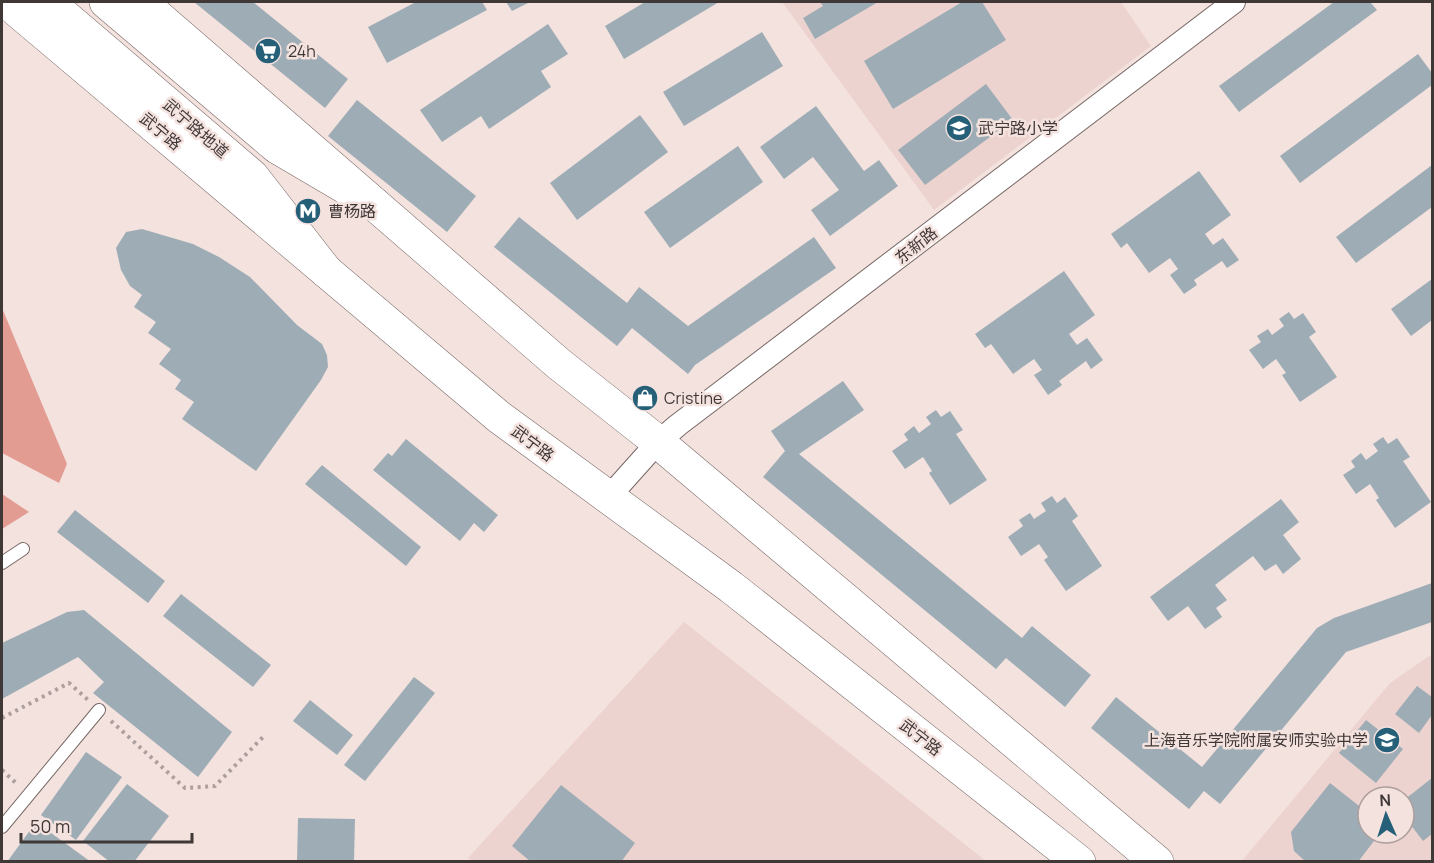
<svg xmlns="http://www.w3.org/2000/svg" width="1434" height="863" font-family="Manrope,'Noto Sans SC',sans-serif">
  <rect width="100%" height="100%" fill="#f4e2df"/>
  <g fill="#edd3cf" fill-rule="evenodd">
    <path d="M782,2H1121L1151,46L934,210Z"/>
    <path d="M684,622L986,861L472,862L468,858Z"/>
    <path d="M1432,654V861L1241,862L1390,683ZM1368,797H1404V833H1368Z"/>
  </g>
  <g fill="#e39c92">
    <path d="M2,308L67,464L59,483L2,453Z"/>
    <path d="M2,494L29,512L2,529Z"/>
  </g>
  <g fill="#9eadb5">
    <path d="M194,2H253L348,79L325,108Z"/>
    <path d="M416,2H482L487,10L387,63L368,27Z"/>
    <path d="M506,2H530L512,11Z"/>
    <path d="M645,2H719L624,59L605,26Z"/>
    <path d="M820,2H878L815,39L803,18L823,6Z"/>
    <path d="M962,2H982L1006,40L893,109L864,61Z"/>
    <path d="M1334,2H1370L1377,10L1239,112L1219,86Z"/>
    <path d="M548,24L568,54L541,71L551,87L489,129L481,116L442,142L420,110Z"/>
    <path d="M762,32L783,66L684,126L663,92Z"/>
    <path d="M1418,54L1432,73V85L1300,183L1280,156Z"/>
    <path d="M986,84L1013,120L925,185L898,150Z"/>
    <path d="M357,100L476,196L447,232L328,136Z"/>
    <path d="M816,106L864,171L879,160L898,186L830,236L811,210L839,190L813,157L784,179L760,147Z"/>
    <path d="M640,115L668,152L577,220L550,183Z"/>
    <path d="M738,146L763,182L670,248L644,212Z"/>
    <path d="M1432,165V207L1356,263L1336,237Z"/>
    <path d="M1199,171L1231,215L1205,234L1213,245L1223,238L1239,260L1227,268L1222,261L1194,280L1197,285L1184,294L1170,275L1178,269L1170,258L1149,273L1127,243L1121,248L1111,234Z"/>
    <path d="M519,217L627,303L639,287L688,326L814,237L836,268L695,365L688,374L632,328L617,346L494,247Z"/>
    <path d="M142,229L193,244L219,257L250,277L297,325L322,344L327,355L328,367L321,380L256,471L182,419L194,402L175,389L181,380L159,364L171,349L148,333L156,322L134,307L142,295L130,286L121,270L116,248L126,232Z"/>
    <path d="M1064,271L1095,315L1069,334L1077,345L1087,338L1103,360L1091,369L1086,361L1059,381L1062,385L1048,395L1034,375L1042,370L1034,359L1013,374L991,344L985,348L975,334Z"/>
    <path d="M1432,279V320L1411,336L1391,309Z"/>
    <path d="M1289,312L1294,319L1303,313L1316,332L1309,337L1337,377L1300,402L1282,375L1286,373L1276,359L1263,369L1249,350L1261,342L1257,336L1268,329L1272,335L1284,326L1279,319Z"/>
    <path d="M843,381L864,410L799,454L1022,638L1032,626L1091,675L1065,707L1006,658L996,669L763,477L785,451L771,431Z"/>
    <path d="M936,410L941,417L950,411L963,430L956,434L987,480L950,505L929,473L932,471L923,457L905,469L892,451L908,440L904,434L914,426L919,433L931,424L926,417Z"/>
    <path d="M1383,437L1388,444L1397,438L1410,457L1403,461L1431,502L1395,528L1376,500L1379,498L1370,484L1356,494L1343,475L1355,467L1351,461L1361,453L1366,460L1378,451L1373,444Z"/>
    <path d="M406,439L498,515L484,532L474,523L460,541L373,470L388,453L392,456Z"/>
    <path d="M322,465L421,547L406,566L305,484Z"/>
    <path d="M1052,496L1057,503L1065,497L1078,516L1072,521L1102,566L1066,591L1044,560L1048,557L1039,544L1021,556L1008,537L1023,526L1019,520L1030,513L1034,519L1046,511L1041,503Z"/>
    <path d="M1281,499L1299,522L1283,535L1301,559L1283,574L1276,564L1265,571L1253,556L1215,585L1227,600L1216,608L1222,617L1205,629L1188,606L1168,621L1150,597Z"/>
    <path d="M75,510L165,581L148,603L57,532Z"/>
    <path d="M1432,583V622L1346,652L1220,804L1204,791L1189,809L1091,728L1116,697L1202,767L1317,628L1334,618Z"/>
    <path d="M181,594L271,665L253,687L163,616Z"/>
    <path d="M84,610L232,732L198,777L93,693L104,682L78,657L2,699V643L67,612Z"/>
    <path d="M414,677L435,693L365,781L344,765Z"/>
    <path d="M1417,686L1432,697V715L1419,733L1395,714Z"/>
    <path d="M310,700L353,735L337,755L293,721Z"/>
    <path d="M1366,720L1403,749L1376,783L1339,753Z"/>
    <path d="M86,752L122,777L76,840L41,815Z"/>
    <path d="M1432,778V834L1423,841L1404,816V800Z"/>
    <path d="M1330,783L1368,813V833H1380L1358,862H1306L1294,851L1291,832Z"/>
    <path d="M127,784L169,816L134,862H110L83,841Z"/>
    <path d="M561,785L635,843L621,862H531L512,846Z"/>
    <path d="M298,818L355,819L354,862H297Z"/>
    <path d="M36,822L91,862H7Z"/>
  </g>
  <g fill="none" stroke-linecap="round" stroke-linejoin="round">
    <defs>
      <g id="lane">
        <path d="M2,563L23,549"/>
        <path d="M2,827L99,710"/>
      </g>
      <path id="street" d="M607,499L658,442L678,425L1234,2"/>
      <g id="primary">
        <path d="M7,2L499,417L731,587L1079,862"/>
        <path d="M141,2L559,364L658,442L1157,862"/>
      </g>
      <g id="highway">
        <path d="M48,2L252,176L326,271"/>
        <path d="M106,2L277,147L374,204"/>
      </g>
    </defs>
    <use href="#lane" stroke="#776865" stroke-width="14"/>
    <use href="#street" stroke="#776865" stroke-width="24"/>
    <use href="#primary" stroke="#776865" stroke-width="34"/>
    <use href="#highway" stroke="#776865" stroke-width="34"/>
    <g stroke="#ac9f9d" stroke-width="4" stroke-dasharray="3 4.5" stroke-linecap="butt">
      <path d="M2,718L69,683L88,700"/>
      <path d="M111,721L185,788L215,786L264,736"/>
      <path d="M2,770L17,784"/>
    </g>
    <use href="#lane" stroke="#fff" stroke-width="12"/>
    <use href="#street" stroke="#fff" stroke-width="22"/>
    <use href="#primary" stroke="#fff" stroke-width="33"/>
    <use href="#highway" stroke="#fff" stroke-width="33"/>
  </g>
  <defs>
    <symbol id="supermarket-disc" viewBox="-11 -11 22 22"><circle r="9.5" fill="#255f78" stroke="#f4e2df"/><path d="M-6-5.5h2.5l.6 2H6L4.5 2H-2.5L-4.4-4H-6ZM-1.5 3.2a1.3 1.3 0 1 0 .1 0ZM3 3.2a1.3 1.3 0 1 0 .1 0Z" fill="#fff"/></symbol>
    <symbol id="school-disc" viewBox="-11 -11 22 22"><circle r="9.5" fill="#255f78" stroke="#f4e2df"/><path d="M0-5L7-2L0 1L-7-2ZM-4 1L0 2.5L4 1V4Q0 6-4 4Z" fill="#fff"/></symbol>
    <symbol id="metro-disc" viewBox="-11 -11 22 22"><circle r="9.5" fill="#255f78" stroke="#f4e2df"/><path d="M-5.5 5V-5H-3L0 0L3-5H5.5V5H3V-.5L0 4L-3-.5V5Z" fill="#fff"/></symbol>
    <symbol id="shop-disc" viewBox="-11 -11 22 22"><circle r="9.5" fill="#255f78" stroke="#f4e2df"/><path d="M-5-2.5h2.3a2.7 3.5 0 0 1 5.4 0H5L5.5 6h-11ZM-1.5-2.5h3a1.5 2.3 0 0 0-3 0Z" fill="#fff"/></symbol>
  </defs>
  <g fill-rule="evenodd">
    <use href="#supermarket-disc" x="253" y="36" width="30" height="30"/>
    <use href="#school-disc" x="944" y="113" width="30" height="30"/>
    <use href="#metro-disc" x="293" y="196" width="30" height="30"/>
    <use href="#shop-disc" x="630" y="383" width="30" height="30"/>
    <use href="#school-disc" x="1372" y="725" width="30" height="30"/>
  </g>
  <g text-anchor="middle" stroke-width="5" stroke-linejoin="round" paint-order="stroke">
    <g font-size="16" fill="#3f3837" stroke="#f4e2df" text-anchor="start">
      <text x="288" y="57">24h</text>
      <text x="978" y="134">武宁路小学</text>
      <text x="328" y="217">曹杨路</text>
      <text x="664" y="404">Cristine</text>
      <text x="1368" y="746" text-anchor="end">上海音乐学院附属安师实验中学</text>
    </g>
    <g font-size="16" fill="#3f3837" stroke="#f4e2df">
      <text transform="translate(196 128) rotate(41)" y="6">武宁路地道</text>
      <text transform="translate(161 131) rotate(40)" y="6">武宁路</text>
      <text transform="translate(916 245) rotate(-38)" y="6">东新路</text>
      <text transform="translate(533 443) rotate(37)" y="6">武宁路</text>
      <text transform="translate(921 737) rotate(38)" y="6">武宁路</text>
    </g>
  </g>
  <rect width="1434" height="863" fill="none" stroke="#3f3837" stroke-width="6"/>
  <g transform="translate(1386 815) rotate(357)"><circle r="28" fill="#f4e2df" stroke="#ac9e9c" stroke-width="1.5"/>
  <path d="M0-4.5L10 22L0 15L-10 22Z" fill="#255f78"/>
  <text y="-9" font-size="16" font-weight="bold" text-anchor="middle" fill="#3f3837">N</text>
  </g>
  <path d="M21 833v9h171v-9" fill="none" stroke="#3f3837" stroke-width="3"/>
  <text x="30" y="833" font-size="18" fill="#3f3837" stroke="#f4e2df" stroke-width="4.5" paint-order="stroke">50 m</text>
</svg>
